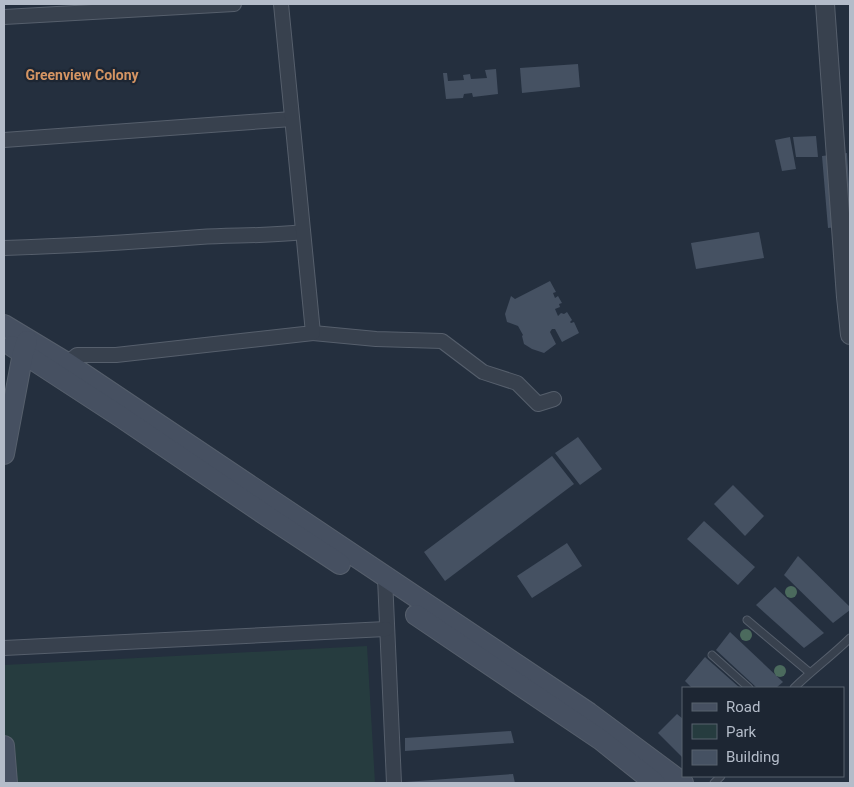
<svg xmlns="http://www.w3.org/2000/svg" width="854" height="787" font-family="Roboto,sans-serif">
  <rect width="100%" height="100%" fill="#242f3e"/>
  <path fill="#263c3f" d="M367,646L375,783H4V665Z"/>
  <g fill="#455162">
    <path d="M578,64L580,87L522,93L520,68Z"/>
    <path d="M496,69L498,94L473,97L472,93L464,94L463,98L446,99L443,73H447L448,81L464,80L463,75L470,74L471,79L487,78L485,70Z"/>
    <path d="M816,136L818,157H796L793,137Z"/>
    <path d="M790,137L796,169L782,171L775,140Z"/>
    <path d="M847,153L850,199V226L828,228L822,156Z"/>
    <path d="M759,232L764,258L696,269L691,243Z"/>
    <path d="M550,281L556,292L553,293L555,298L558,296L562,303L559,304L560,307L555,309L558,316L561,313L564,314L567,312L572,320L570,322L571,323L574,322L579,333L562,342L555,329H552L550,332L556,344L544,353L532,349L524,344L522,336L523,335L518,326L507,322L505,314L511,296L515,299Z"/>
    <path d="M578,437L602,469L580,485L555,453Z"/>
    <path d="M552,456L574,484L445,581L424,552Z"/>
    <path d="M733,485L764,516L745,536L714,504Z"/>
    <path d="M704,521L755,567L738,585L687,539Z"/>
    <path d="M567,543L582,566L532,598L517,576Z"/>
    <path d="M798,556L850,607V610L833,623L784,575Z"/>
    <path d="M775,587L824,633L804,648L756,605Z"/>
    <path d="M730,632L783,682L776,688H757L716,650Z"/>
    <path d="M705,657L740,688H692L685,681Z"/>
    <path d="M677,714L683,719V758L658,733Z"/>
    <path d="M511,731L514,743L405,751V738Z"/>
    <path d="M513,774L515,783H405V782Z"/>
  </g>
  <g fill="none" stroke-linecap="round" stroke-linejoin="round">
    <defs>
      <g id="service">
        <path d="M747,620L809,672"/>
        <path d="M712,655L749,688"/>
        <path d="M794,688C812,670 832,656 850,638"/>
        <path d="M714,783L721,776"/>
      </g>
      <g id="minor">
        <path d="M4,17L234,4"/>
        <path d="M4,140L292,119"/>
        <path d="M4,248C69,246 134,242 200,237C234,235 269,236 303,232"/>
        <path d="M313,333L376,339L442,341L483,372L517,383L538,404L554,399"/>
        <path d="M67,363L77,355H116L313,333L281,4"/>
        <path d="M385,578L394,783"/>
        <path d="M4,648L386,629"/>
      </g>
      <path id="tertiary" d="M825,4L846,297L850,335"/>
      <g id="secondary">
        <path d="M4,325L67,363L589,713L683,783"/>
        <path d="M12,346L121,417L270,518L340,564"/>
        <path d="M4,454L23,353L27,341"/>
        <path d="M416,615L601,740L655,783"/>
        <path d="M4,746L7,783"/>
      </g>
    </defs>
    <use href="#service" stroke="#565f6c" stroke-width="9"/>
    <use href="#minor" stroke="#565f6c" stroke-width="16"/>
    <use href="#tertiary" stroke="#565f6c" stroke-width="20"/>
    <use href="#secondary" stroke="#565f6c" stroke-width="22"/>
    <use href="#service" stroke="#38414e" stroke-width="7"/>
    <use href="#minor" stroke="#38414e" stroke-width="14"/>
    <use href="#tertiary" stroke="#38414e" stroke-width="18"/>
    <use href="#secondary" stroke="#465061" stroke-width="20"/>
  </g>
  <g fill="#4b6a5d">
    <circle cx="791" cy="592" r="6"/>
    <circle cx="746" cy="635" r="6"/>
    <circle cx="780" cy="671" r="6"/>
  </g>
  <g text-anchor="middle" stroke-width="4.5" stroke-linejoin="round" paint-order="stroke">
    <g font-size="14" font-weight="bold" fill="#d59563" stroke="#1d2633">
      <text x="82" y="80">Greenview Colony</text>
    </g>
  </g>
  <rect width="854" height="787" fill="none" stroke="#b4bcc9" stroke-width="10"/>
  <rect x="682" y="687" width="162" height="90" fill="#1d2633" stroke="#59626f"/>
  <rect x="692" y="703" width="25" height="8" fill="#465061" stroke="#59626f"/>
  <text x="726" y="712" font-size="15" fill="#b4bcc9">Road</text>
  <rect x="692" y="724" width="25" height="15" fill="#263c3f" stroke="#59626f"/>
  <text x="726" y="737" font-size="15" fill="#b4bcc9">Park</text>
  <rect x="692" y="750" width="25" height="15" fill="#455162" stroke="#59626f"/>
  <text x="726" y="762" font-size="15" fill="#b4bcc9">Building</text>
</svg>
